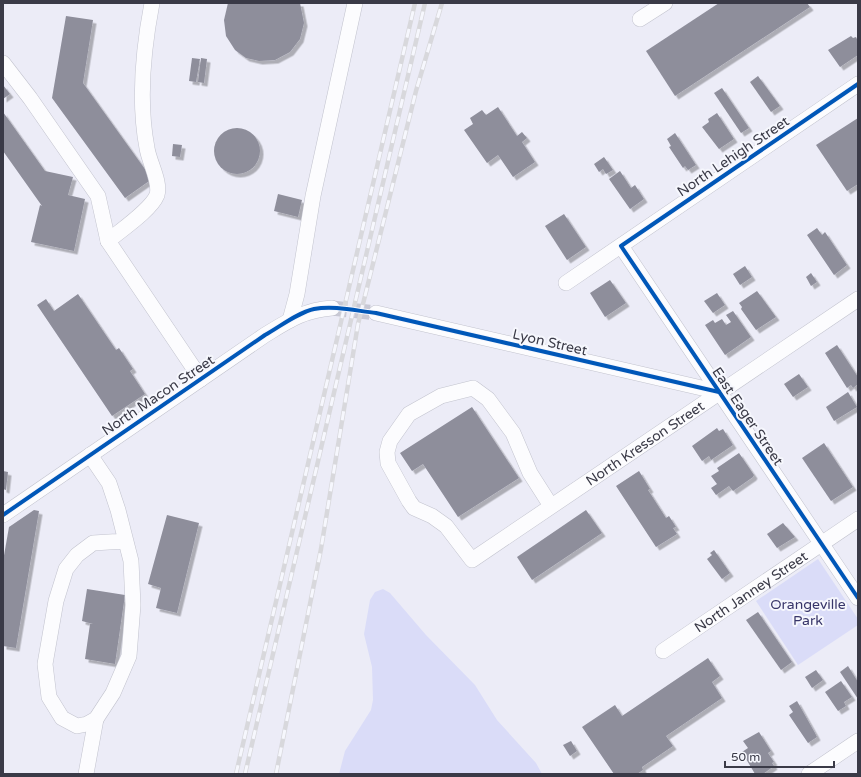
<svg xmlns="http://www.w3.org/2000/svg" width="861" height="777" font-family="'Varela Round',sans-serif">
  <defs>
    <filter id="shadow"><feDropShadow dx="3.5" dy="3.5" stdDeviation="0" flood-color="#0004"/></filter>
  </defs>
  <rect width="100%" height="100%" fill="#ececf7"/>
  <g fill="#dadcf8">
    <path d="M818,559L858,619V625L798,665L756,601Z"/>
    <path d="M383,589L390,593L426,635L475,685L497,720L536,763L542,774H339L345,751L371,710L373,700L372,667L364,634L370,600L375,592Z"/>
  </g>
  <g fill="#8e8e9b" filter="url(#shadow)">
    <path d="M228,3H300L304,23L300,39L290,52L275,60L259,61L246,58L235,50L226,36L224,20Z"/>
    <path d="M719,3H807L810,7L675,96L646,51Z"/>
    <path d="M66,16L93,20L83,83L152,179L125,198L52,98Z"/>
    <path d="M851,36L853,38L856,37L858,41V55L840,67L828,50Z"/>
    <path d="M192,58L200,59L196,82L189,81Z"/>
    <path d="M201,58L207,59L204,83L198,82Z"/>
    <path d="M758,76L780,106L771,112L750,82Z"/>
    <path d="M3,85L10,94L3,99Z"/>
    <path d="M722,88L749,128L741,133L714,93Z"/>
    <path d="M498,107L517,136L522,132L527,138L522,142L535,162L513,177L498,155L487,163L464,130L473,124L470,118L482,110L486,115Z"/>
    <path d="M3,112L45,171L73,177L68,195L85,199L74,251L31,242L40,205L42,206L3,151Z"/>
    <path d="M717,113L734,139L719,149L702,127L709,122L708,119Z"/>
    <path d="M858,118V184L847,191L816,145Z"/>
    <circle cx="237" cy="151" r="23"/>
    <path d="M675,133L696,165L688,170L685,166L683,168L669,147L671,146L667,139Z"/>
    <path d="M173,144L182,145L180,157L172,156Z"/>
    <path d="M604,157L613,170L606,174L603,169L599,172L594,164Z"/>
    <path d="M620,171L631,188L635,185L644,199L630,209L609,179Z"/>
    <path d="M278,194L302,200L298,217L274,211Z"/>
    <path d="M564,214L586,247L567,260L545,226Z"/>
    <path d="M817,228L822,235L825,232L847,265L834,275L807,235Z"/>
    <path d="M745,266L752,277L740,285L733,274Z"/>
    <path d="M811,273L817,282L811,286L806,277Z"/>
    <path d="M610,280L626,303L605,317L590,293Z"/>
    <path d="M757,291L776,317L756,330L741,309L742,307L739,303Z"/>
    <path d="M717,293L725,305L713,313L704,301Z"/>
    <path d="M78,294L116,350L119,348L133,369L130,371L145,394L112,416L37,305L46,299L54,311Z"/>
    <path d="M733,311L751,337L725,355L705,325L713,320L715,323L722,319L726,325L731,322L726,315Z"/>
    <path d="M837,345L858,377V384L853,388L851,385L847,388L825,353Z"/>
    <path d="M799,374L808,387L793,397L784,384Z"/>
    <path d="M848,392L857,407L834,421L826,407Z"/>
    <path d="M472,407L519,478L458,517L423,464L412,471L400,453Z"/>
    <path d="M717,428L719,431L723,429L733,445L711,460L709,456L702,461L692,446Z"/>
    <path d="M824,443L853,487L831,501L802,458Z"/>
    <path d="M739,453L754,475L753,477L733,491L729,486L716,495L711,488L717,484L711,476L719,471L717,468Z"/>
    <path d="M3,471L8,472L6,490L3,489Z"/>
    <path d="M639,471L650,489L648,490L666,518L669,516L676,527L673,528L677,534L656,547L616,486Z"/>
    <path d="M34,510L39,511L16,648L3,646V561L9,527Z"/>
    <path d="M586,510L602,533L532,580L517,557Z"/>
    <path d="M167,515L199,523L177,613L156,608L161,588L148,584Z"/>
    <path d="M783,523L795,537L777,548L767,534Z"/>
    <path d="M714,550L730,573L722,579L707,559L712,555L710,553Z"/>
    <path d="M87,589L125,595L115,664L85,659L90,624H93L82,621Z"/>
    <path d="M758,612L792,662L781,670L746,620Z"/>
    <path d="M708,658L720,676L712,682L722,698L666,736L673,746L642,767L643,770L637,774H614L582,727L615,705L622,716Z"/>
    <path d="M848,666L858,682V699L840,672Z"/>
    <path d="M816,670L823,680L812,688L805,677Z"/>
    <path d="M841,681L852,697L844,702L846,706L838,711L825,692Z"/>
    <path d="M797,701L815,733L817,737L808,743L789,715L793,712L789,706Z"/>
    <path d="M759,732L771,751L768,753L774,762L772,763L774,766L763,774H755L742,752L748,748L743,741Z"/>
    <path d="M571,741L577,751L570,756L563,745Z"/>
  </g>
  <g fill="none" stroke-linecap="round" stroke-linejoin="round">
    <path stroke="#c8c8d4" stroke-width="15" stroke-dasharray="15 8" stroke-linecap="butt" d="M332,308L376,313"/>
    <defs>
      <g id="minor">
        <path d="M640,19L665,3"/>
        <path d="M3,63L30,98L98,196L108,241L201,379"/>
        <path d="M108,241C121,230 151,210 157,195C161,182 149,162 147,148C138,101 143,50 152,3"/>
        <path d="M621,246L858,598"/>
        <path d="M566,283L858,84"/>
        <path d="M376,313L719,392"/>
        <path d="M290,320L297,294L313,196L355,3"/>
        <path d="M90,455L109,483L118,510L131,561L133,605L129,656L113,693L96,719L87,724L77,726L62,718L49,697L45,664L56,601L66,569L77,555L93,543L125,541"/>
        <path id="s1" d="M551,506L530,473L513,433L488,399L473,388L441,396L409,414L390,441L387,452L388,463L409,501L414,508L432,516L446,526L472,560L858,299"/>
        <path d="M3,515L265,335C288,321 304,310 332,308"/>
        <path id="s2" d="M663,651L858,519"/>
        <path d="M86,774L96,719"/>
        <path d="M809,774L858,741"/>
      </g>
    </defs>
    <use href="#minor" stroke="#c2c3ce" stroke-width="16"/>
    <use href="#minor" stroke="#fcfcfe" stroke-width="15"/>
    <defs>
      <g id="rail">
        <path d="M236,774L415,3"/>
        <path d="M245,774L425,3"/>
        <path d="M276,774L321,549L358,324L416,91L442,3"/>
      </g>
    </defs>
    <use href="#rail" stroke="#d8d8dc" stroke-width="4.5"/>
    <use href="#rail" stroke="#f6f7fd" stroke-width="3" stroke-dasharray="9" stroke-linecap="butt"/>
    <defs>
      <g id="cycleway">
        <path d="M858,84L621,246L858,598"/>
        <path d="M3,515L265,335C281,326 297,313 314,309C334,305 357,311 376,313L719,392"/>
      </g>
    </defs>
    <use href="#cycleway" stroke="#f6f7fd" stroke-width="6"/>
    <use href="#cycleway" stroke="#0057b8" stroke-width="4"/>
  </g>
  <g text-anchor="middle" stroke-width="4" stroke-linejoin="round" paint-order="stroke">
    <g font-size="14" fill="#3a3a47" stroke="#f6f7fd">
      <text transform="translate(733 156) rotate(-34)" y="5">North Lehigh Street</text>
      <text transform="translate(550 342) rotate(13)" y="5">Lyon Street</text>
      <text transform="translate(158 395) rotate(-34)" y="5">North Macon Street</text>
      <text transform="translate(748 416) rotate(56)" y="5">East Eager Street</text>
      <text dy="5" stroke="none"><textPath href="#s1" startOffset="609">North Kresson Street</textPath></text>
      <text dy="5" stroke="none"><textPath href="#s2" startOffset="106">North Janney Street</textPath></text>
    </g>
    <g font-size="14" fill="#38366a" stroke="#f6f7fd">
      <text x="808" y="609">Orangeville<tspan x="808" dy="16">Park</tspan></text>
    </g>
  </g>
  <rect width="861" height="777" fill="none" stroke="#3a3a47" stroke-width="8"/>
  <path d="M725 761v6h109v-6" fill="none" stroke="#3a3a47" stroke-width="2"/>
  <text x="731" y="761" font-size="12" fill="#3a3a47" stroke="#f6f7fd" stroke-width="3" paint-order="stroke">50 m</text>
</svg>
